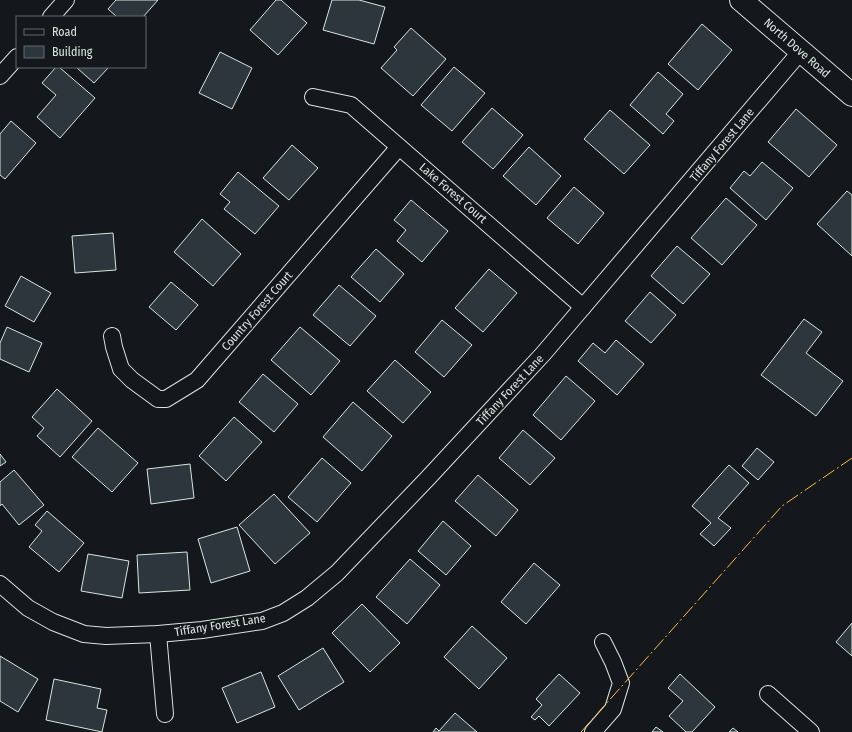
<svg xmlns="http://www.w3.org/2000/svg" width="852" height="732" font-family="'Fira Sans Condensed',sans-serif">
  <rect width="100%" height="100%" fill="#14181c"/>
  <g fill="#2c363c" stroke="#d8e6dc">
    <path d="M116,0H158L143,17H117L108,9Z"/>
    <path d="M276,0H281L307,23L278,55L250,30Z"/>
    <path d="M332,0H359L385,7L374,44L323,30Z"/>
    <path d="M702,24L732,50L698,90L668,64Z"/>
    <path d="M411,28L446,59L413,96L381,68L397,50L394,47Z"/>
    <path d="M220,52L252,68L232,109L199,93Z"/>
    <path d="M56,67H59L95,98L60,138L37,117L56,95L42,83Z"/>
    <path d="M76,67H109L94,83Z"/>
    <path d="M454,67L485,93L452,131L421,105Z"/>
    <path d="M658,72L683,94L666,114L674,121L663,134L630,105Z"/>
    <path d="M492,108L523,135L493,169L462,142Z"/>
    <path d="M796,109L837,145L809,177L768,142Z"/>
    <path d="M610,110L650,145L624,174L584,139Z"/>
    <path d="M11,121L36,143L5,179L0,175V134Z"/>
    <path d="M292,145L318,168L289,200L263,178Z"/>
    <path d="M529,147L561,176L536,205L503,176Z"/>
    <path d="M762,162L793,188L766,220L730,188L744,171L750,176Z"/>
    <path d="M238,172L279,206L255,234L224,209L230,202L220,194Z"/>
    <path d="M574,187L604,213L578,244L547,218Z"/>
    <path d="M847,191L852,195V256L817,224Z"/>
    <path d="M726,198L757,225L722,265L691,238Z"/>
    <path d="M411,200L448,231L422,262L397,241L406,230L394,220Z"/>
    <path d="M202,219L241,254L213,286L174,252Z"/>
    <path d="M113,233L116,270L75,273L72,236Z"/>
    <path d="M677,246L710,274L683,304L651,276Z"/>
    <path d="M376,249L404,274L380,302L351,277Z"/>
    <path d="M489,269L517,293L483,332L455,308Z"/>
    <path d="M21,276L51,293L34,322L5,306Z"/>
    <path d="M171,282L198,305L176,330L149,307Z"/>
    <path d="M339,285L376,316L350,346L313,315Z"/>
    <path d="M650,292L676,315L651,343L625,321Z"/>
    <path d="M804,319L822,332L806,353L843,381L816,416L761,375Z"/>
    <path d="M442,320L472,345L444,377L415,352Z"/>
    <path d="M7,327L42,343L29,372L0,359V343Z"/>
    <path d="M300,327L340,361L311,395L271,360Z"/>
    <path d="M616,340L644,364L617,395L578,361L593,343L605,353Z"/>
    <path d="M395,360L431,392L403,423L367,391Z"/>
    <path d="M263,374L298,404L274,432L239,402Z"/>
    <path d="M566,376L595,401L561,440L533,415Z"/>
    <path d="M57,389L92,421L60,457L37,436L44,428L32,417Z"/>
    <path d="M353,402L392,436L362,471L323,437Z"/>
    <path d="M234,417L262,442L226,481L199,456Z"/>
    <path d="M98,428L138,463L112,492L72,457Z"/>
    <path d="M523,430L555,458L530,485L499,458Z"/>
    <path d="M757,448L774,462L758,480L742,466Z"/>
    <path d="M0,454L6,462L0,466Z"/>
    <path d="M322,458L351,483L317,522L288,497Z"/>
    <path d="M190,464L194,498L151,504L147,469Z"/>
    <path d="M729,465L749,483L718,518L731,528L714,546L700,534L711,523L692,506Z"/>
    <path d="M14,470L44,505L19,525L2,504L0,506V482Z"/>
    <path d="M478,475L518,510L496,536L455,501Z"/>
    <path d="M274,494L310,533L275,564L239,525Z"/>
    <path d="M47,511L84,543L59,572L29,547L42,531L35,525Z"/>
    <path d="M443,521L471,546L446,575L418,551Z"/>
    <path d="M237,527L250,571L211,583L198,539Z"/>
    <path d="M187,552L190,590L139,593L137,555Z"/>
    <path d="M88,554L129,561L122,598L81,591Z"/>
    <path d="M410,559L440,585L407,624L376,597Z"/>
    <path d="M534,563L560,585L526,624L501,602Z"/>
    <path d="M362,604L400,643L370,672L332,633Z"/>
    <path d="M852,623V656L836,642Z"/>
    <path d="M472,626L507,658L479,689L444,657Z"/>
    <path d="M323,648L344,682L299,710L278,676Z"/>
    <path d="M0,656L38,679L18,712L0,701Z"/>
    <path d="M261,672L275,707L237,723L222,688Z"/>
    <path d="M559,674L580,693L549,726L539,716L535,720L531,717L542,705L536,699Z"/>
    <path d="M680,674L715,707L692,732H686L669,716L683,701L668,688Z"/>
    <path d="M54,679L101,689L97,708L107,710L102,732L46,720Z"/>
    <path d="M455,713L477,732H433L436,728L439,731Z"/>
    <path d="M656,727L663,732H652Z"/>
    <path d="M733,728L738,732H729Z"/>
  </g>
  <g fill="none" stroke-linecap="round" stroke-linejoin="round">
    <defs>
      <g id="street">
        <path d="M51,17L66,0"/>
        <path d="M0,76L17,57"/>
        <path d="M313,97L351,105L583,307"/>
        <path d="M112,336L114,347L121,369L132,380L158,399H166L197,380L399,147"/>
        <path d="M0,584L28,608L53,622L84,634L106,636L158,634L202,630L262,621L283,613L307,598L337,573L428,478L543,354L801,51"/>
        <path d="M158,634L165,714"/>
        <path d="M768,694L811,732"/>
        <path d="M593,732L613,709L621,683L613,662L603,642"/>
      </g>
      <path id="secondary" d="M741,0L852,95"/>
    </defs>
    <use href="#street" stroke="#d8e6dc" stroke-width="18"/>
    <use href="#secondary" stroke="#d8e6dc" stroke-width="24"/>
    <use href="#street" stroke="#14181c" stroke-width="16"/>
    <use href="#secondary" stroke="#14181c" stroke-width="22"/>
    <path stroke="#ffb74d" stroke-width="1" stroke-dasharray="14 3 2 3" stroke-linecap="butt" d="M581,732L782,506L852,458"/>
  </g>
  <g text-anchor="middle" stroke-width="3" stroke-linejoin="round" paint-order="stroke">
    <g font-size="12" fill="#d8e6dc" stroke="#14181c">
      <text transform="translate(797 48) rotate(41)" y="4">North Dove Road</text>
      <text transform="translate(722 145) rotate(-50)" y="4">Tiffany Forest Lane</text>
      <text transform="translate(453 193) rotate(41)" y="4">Lake Forest Court</text>
      <text transform="translate(257 311) rotate(-49)" y="4">Country Forest Court</text>
      <text transform="translate(510 390) rotate(-47)" y="4">Tiffany Forest Lane</text>
      <text transform="translate(220 625) rotate(-9)" y="4">Tiffany Forest Lane</text>
    </g>
  </g>
  <rect x="16" y="16" width="130" height="52" fill="#14181c" stroke="#626a69"/>
  <rect x="24" y="29" width="20" height="6" fill="#14181c" stroke="#626a69"/>
  <text x="52" y="36" font-size="12" fill="#d8e6dc">Road</text>
  <rect x="24" y="46" width="20" height="12" fill="#2c363c" stroke="#626a69"/>
  <text x="52" y="56" font-size="12" fill="#d8e6dc">Building</text>
</svg>
